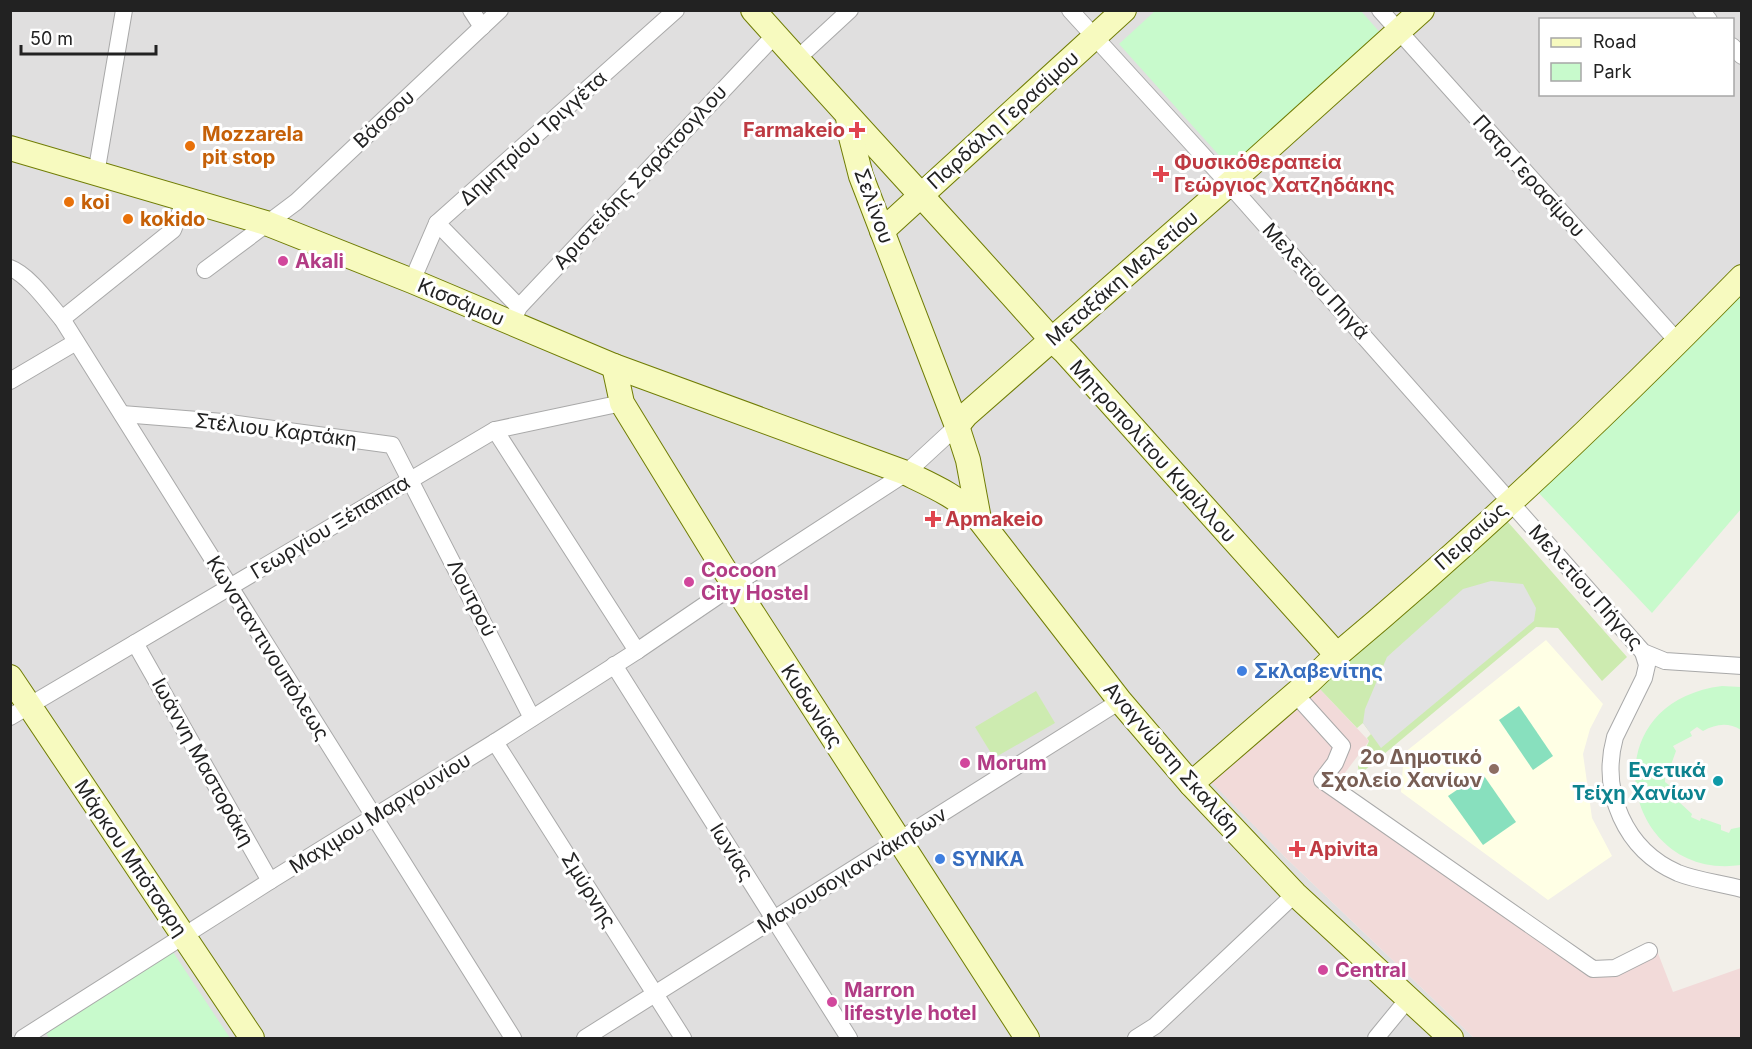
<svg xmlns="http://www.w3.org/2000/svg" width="1752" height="1049" font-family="Inter,sans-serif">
  <rect width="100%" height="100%" fill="#f2efe9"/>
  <path fill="#e0dfdf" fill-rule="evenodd" d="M10,11H1741V293L1212,782L1286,858L1474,1038H11ZM1540,20H1732V94H1540Z"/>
  <path fill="#f2dad9" d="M1318,687L1369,741L1338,782L1592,959L1604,964L1613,963L1654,943L1673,992L1741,968V1038H1474L1286,858L1211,782Z"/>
  <path fill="#ffffe5" d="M1546,640L1603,704L1590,729L1583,754L1592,818L1612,856L1548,900L1401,792L1404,753Z"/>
  <g fill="#cdebb0">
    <path d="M1507,521L1627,657L1602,681L1558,628L1536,627L1359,775L1358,766L1369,741L1367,738L1371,734L1363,723L1357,728L1318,687Z"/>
    <path d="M1036,691L1055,723L994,758L975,727Z"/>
  </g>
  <g fill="#c8facc">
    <path d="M1156,10L1361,11L1384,37L1234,172L1119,44Z"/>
    <path d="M1741,293V509L1652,613L1537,491Z"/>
    <path d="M1722,686L1741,687V730C1728,722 1716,724 1703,731L1697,727L1690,732L1692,736L1673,746L1676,751L1668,773L1665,775V782L1669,785L1672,795L1670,797L1675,804L1679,802L1692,814L1691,817L1700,821L1701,818L1721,825V830L1729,833L1731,829L1741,827V865C1622,882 1587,703 1722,686Z"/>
    <path d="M173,952L230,1038H49L46,1033Z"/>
  </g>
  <g fill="#88e0be">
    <path d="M1519,706L1553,756L1533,770L1499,720Z"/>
    <path d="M1482,773L1516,822L1483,845L1448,796Z"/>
  </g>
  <path fill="#e2e2e2" d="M1491,581L1523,584L1536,608L1534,621L1381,748L1363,723L1365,709L1387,657L1463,589Z"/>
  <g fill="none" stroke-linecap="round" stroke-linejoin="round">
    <defs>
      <g id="street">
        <path d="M471,10L482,27"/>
        <path d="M1070,10L1229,184L1643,652L1665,661L1742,666"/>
        <path d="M1380,10L1678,342"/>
        <path d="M1701,10L1709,20"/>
        <path d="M1732,46L1742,56"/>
        <path d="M797,59L850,10"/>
        <path d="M96,174L124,10"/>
        <path d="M437,223L519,307"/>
        <path d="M10,268C29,275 49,304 62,319L513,1038"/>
        <path d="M205,270L296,202L500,10"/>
        <path d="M412,281L437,223L676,10"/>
        <path d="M62,319L173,230L185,200"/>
        <path d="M511,324L519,307L775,35"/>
        <path d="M10,381L76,342"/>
        <path d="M122,414L223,422L392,445L532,718"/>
        <path d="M495,430L637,651"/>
        <path d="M135,643L270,881"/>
        <path d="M1643,652L1647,665L1644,678L1615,737C1600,792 1625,850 1678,873C1698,881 1721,883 1742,889"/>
        <path d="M614,665L849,1038"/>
        <path d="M1295,694L1342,746L1335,763L1322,780L1593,969L1615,968L1649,951"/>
        <path d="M10,717L495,430L622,403"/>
        <path d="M495,742L683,1038"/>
        <path d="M23,1038L270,881L495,742L637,651L734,585L906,473L957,426"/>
        <path d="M585,1038L1120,701"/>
        <path d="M1136,1038L1155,1026L1295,894"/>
        <path d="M1376,1038L1408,999"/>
      </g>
      <g id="secondary">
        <path d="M753,10C852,121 953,229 1051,339L1065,352L1337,655"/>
        <path d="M848,117L850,133L861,176L957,426L968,460L979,519"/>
        <path d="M10,148L266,223L412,281L614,366L906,473C933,486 959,497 979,519L1120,701L1191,784L1295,894L1451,1038"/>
        <path d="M882,231L1124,10"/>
        <path d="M614,366L622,403L722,566L1027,1038"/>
        <path d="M957,426L966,415L1229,184L1422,10"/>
        <path d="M10,677L252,1038"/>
        <path d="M1191,784L1309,682L1337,655C1478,537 1613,409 1742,277"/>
      </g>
    </defs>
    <use href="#street" stroke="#a9a9a9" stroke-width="18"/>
    <use href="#secondary" stroke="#707d05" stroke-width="26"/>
    <use href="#street" stroke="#fff" stroke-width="16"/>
    <use href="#secondary" stroke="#f7fabf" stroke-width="24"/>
  </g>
  <g fill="#e0444e" stroke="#fff" stroke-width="2">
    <path d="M854 121h6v6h6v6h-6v6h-6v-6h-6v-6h6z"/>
    <path d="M1158 165h6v6h6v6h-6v6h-6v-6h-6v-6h6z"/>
    <path d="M930 510h6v6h6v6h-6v6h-6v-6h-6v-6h6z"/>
    <path d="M1294 840h6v6h6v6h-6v6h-6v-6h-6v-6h6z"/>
  </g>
  <g fill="#e8710a" stroke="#fff" stroke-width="2">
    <circle cx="190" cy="146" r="6"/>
    <circle cx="69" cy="202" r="6"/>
    <circle cx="128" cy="219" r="6"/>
  </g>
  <g fill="#d1479c" stroke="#fff" stroke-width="2">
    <circle cx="283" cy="261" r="6"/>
    <circle cx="689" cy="582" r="6"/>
    <circle cx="965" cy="763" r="6"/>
    <circle cx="1323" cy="970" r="6"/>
    <circle cx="832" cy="1002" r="6"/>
  </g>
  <g fill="#3f7fe0" stroke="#fff" stroke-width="2">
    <circle cx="1242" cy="671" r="6"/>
    <circle cx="940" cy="859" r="6"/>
  </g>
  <circle fill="#8d6e63" stroke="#fff" stroke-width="2" cx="1494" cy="769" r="6"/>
  <circle fill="#0f9aa8" stroke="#fff" stroke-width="2" cx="1718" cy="781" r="6"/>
  <g text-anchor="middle" stroke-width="6" stroke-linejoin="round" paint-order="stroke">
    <g font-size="20" fill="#222" stroke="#fff">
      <text transform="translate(384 119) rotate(-43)" y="7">Βάσσου</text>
      <text transform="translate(1003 120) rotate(-42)" y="7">Παρδάλη Γερασίμου</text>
      <text transform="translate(533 138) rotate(-42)" y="7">Δημητρίου Τριγγέτα</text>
      <text transform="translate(1529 176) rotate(48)" y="7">Πατρ.Γερασίμου</text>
      <text transform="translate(640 177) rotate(-47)" y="7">Αριστείδης Σαράτσογλου</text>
      <text transform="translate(874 206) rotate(70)" y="7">Σελίνου</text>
      <text transform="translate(1122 278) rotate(-41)" y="7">Μεταξάκη Μελετίου</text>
      <text transform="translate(1316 281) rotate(48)" y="7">Μελετίου Πηγά</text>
      <text transform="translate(461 302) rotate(23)" y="7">Κισσάμου</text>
      <text transform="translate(276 430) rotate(7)" y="7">Στέλιου Καρτάκη</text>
      <text transform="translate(1153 451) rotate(48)" y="7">Μητροπολίτου Κυρίλλου</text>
      <text transform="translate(330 527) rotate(-31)" y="7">Γεωργίου Ξέπαππα</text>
      <text transform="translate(1471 536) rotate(-42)" y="7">Πειραιώς</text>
      <text transform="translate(1586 587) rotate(48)" y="7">Μελετίου Πήγας</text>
      <text transform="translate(472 598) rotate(63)" y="7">Λουτρού</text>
      <text transform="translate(268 648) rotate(58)" y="7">Κωνσταντινουπόλεως</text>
      <text transform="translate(812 706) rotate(57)" y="7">Κυδωνίας</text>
      <text transform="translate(1172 759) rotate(49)" y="7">Αναγνώστη Σκαλίδη</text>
      <text transform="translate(203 762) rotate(61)" y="7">Ιωάννη Μαστοράκη</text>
      <text transform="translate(380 813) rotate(-32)" y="7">Μαχιμου Mαργουνίου</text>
      <text transform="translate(732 852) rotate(58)" y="7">Ιωνίας</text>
      <text transform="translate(131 858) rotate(56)" y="7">Μάρκου Μπότσαρη</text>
      <text transform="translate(852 870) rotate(-32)" y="7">Μανουσογιαννάκηδων</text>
      <text transform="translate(589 890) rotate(58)" y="7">Σμύρνης</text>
    </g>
    <g font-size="20" font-weight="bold" fill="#be3a42" stroke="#fff" text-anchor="start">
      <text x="845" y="137" text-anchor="end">Farmakeio</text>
      <text x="1174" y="169">Φυσικόθεραπεία<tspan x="1174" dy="23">Γεώργιος Χατζηδάκης</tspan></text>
      <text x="945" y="526">Apmakeio</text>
      <text x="1309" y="856">Apivita</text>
    </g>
    <g font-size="20" font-weight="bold" fill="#c56008" stroke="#fff" text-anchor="start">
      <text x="202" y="141">Mozzarela<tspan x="202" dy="23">pit stop</tspan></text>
      <text x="81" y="209">koi</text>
      <text x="140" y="226">kokido</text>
    </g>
    <g font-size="20" font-weight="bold" fill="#b23c85" stroke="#fff" text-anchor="start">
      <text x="295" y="268">Akali</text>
      <text x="701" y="577">Cocoon<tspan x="701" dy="23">City Hostel</tspan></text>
      <text x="977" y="770">Morum</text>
      <text x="1335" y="977">Central</text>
      <text x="844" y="997">Marron<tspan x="844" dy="23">lifestyle hotel</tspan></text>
    </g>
    <g font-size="20" font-weight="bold" fill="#366cbe" stroke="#fff" text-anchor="start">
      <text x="1254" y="678">Σκλαβενίτης</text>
      <text x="952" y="866">SYNKA</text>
    </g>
    <g font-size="20" font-weight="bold" fill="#785e54" stroke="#fff" text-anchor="end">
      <text x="1482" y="764">2ο Δημοτικό<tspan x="1482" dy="23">Σχολείο Χανίων</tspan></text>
    </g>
    <g font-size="20" font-weight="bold" fill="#0d838f" stroke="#fff" text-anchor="end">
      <text x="1706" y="777">Ενετικά<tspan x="1706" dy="23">Τείχη Χανίων</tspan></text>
    </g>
  </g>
  <rect width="1752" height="1049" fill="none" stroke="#222222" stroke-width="24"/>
  <rect x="1539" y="18" width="195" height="78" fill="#ffffff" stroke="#a7a7a7" stroke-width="1.5"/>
  <rect x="1551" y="38" width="30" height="9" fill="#f7fabf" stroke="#a7a7a7" stroke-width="1.5"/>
  <text x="1593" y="48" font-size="18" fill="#222222">Road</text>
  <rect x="1551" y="63" width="30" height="18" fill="#c8facc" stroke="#a7a7a7" stroke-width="1.5"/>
  <text x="1593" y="78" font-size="18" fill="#222222">Park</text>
  <path d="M21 45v9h135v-9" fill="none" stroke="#222222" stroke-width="3"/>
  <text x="30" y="45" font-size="18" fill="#222222" stroke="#ffffff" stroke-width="4.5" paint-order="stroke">50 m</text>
</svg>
